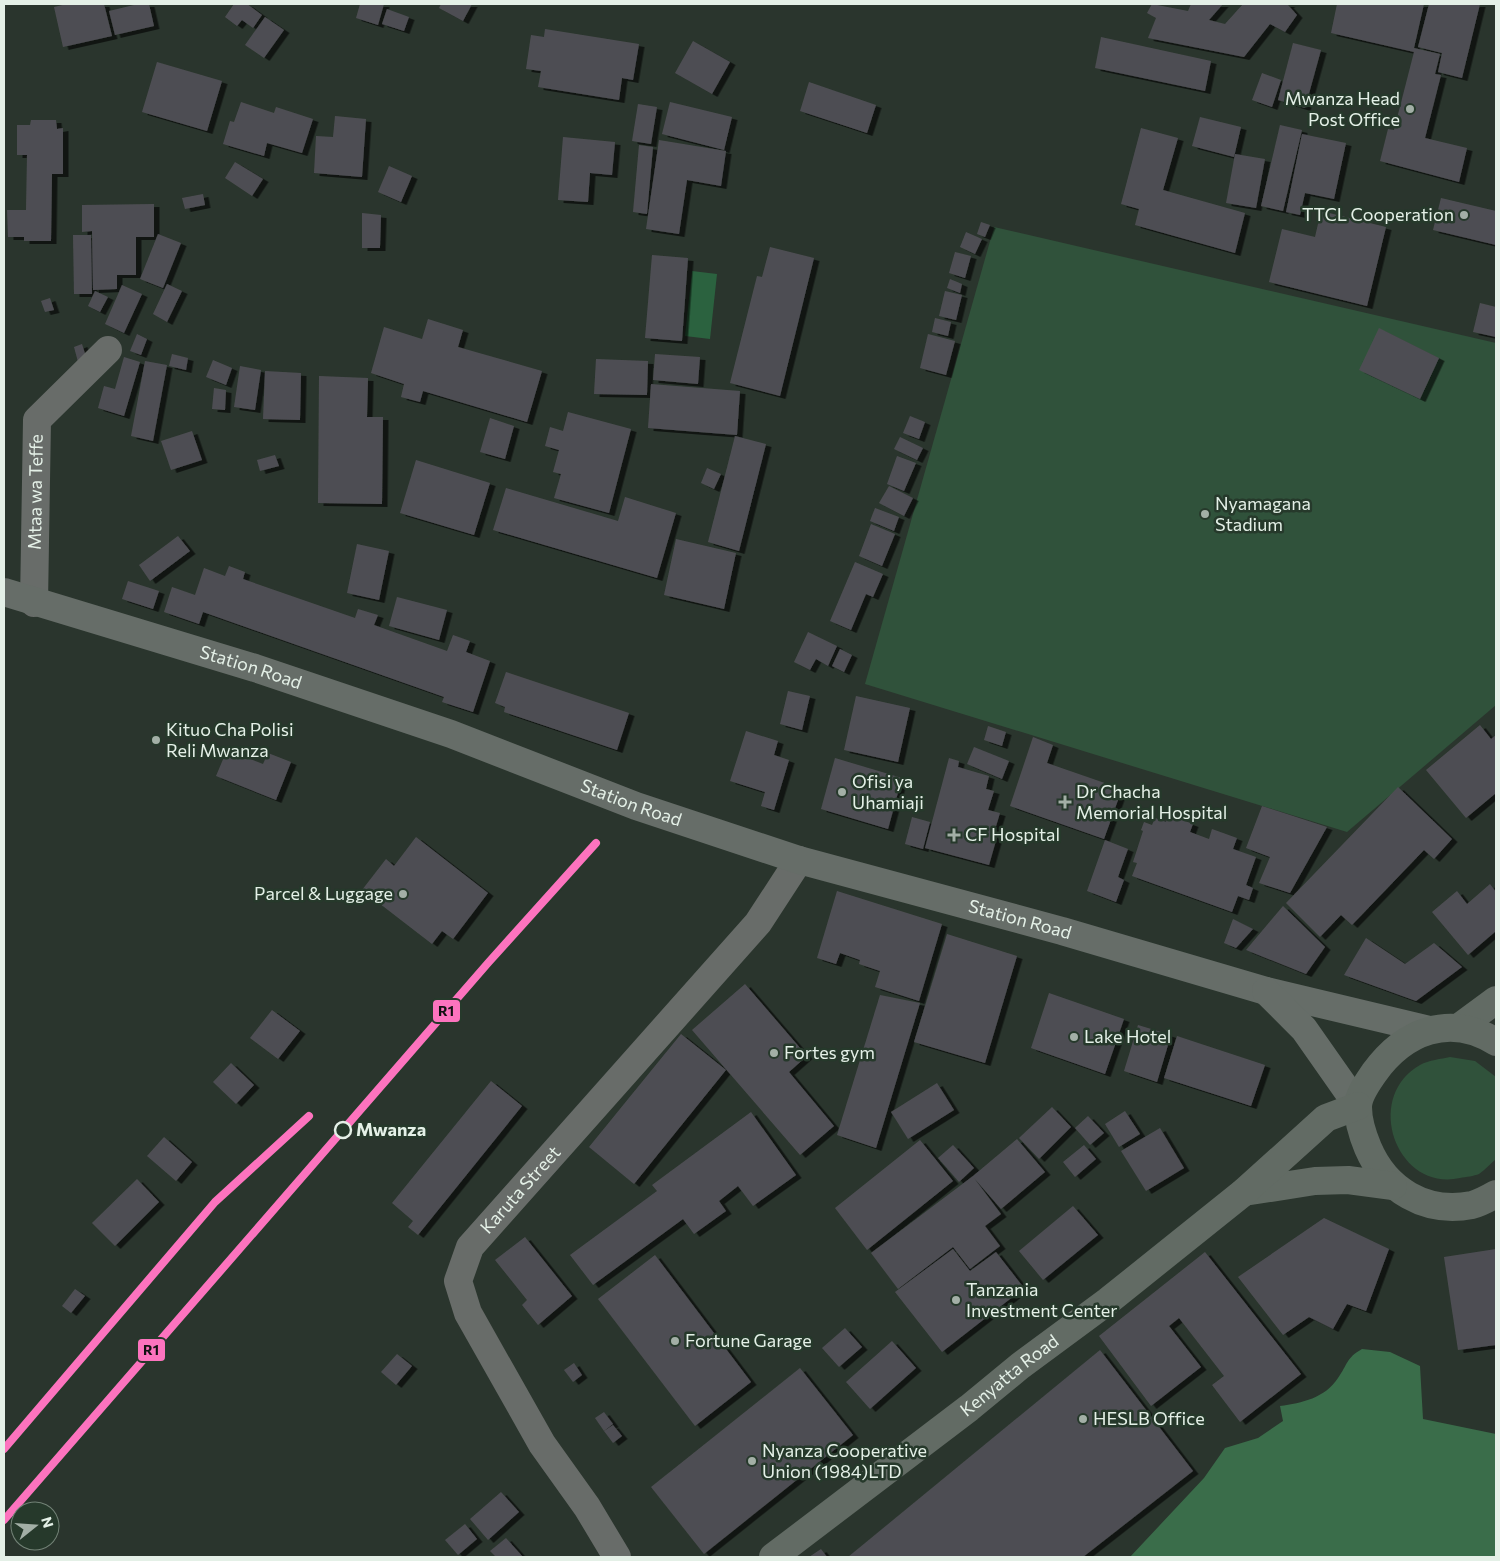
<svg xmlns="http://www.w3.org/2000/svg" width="1500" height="1561" font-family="Commissioner,sans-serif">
  <defs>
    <filter id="shadow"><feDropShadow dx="5.5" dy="3" stdDeviation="0" flood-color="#0009"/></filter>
  </defs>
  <rect width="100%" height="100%" fill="#2a352d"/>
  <g fill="#30523b">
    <path d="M994,227L1496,343V705L1347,832L865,684Z"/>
    <path d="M1450,1057L1475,1061L1496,1077V1159C1491,1163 1485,1170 1479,1174C1474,1176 1466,1177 1460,1178C1396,1192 1363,1097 1420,1065C1429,1060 1441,1059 1450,1057Z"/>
  </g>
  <path fill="#3a6d4a" d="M1362,1349L1390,1352L1420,1366L1423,1419L1496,1434V1557H1130L1204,1478L1225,1448L1258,1438L1283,1421L1280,1406C1302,1403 1325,1398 1338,1378C1348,1364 1346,1358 1362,1349Z"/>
  <path fill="#2b623f" d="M692,271L717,274L710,339L685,336Z"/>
  <g fill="#4e4e53" filter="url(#shadow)">
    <path d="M67,4H104L112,36L63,47L54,7Z"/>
    <path d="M138,4H149L154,26L115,35L109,11Z"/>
    <path d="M234,4H247L262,15L253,28L242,20L237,26L225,17Z"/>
    <path d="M360,4H384L378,25L356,18Z"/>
    <path d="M441,4H472L463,21L439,8Z"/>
    <path d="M1152,4L1188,11L1191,4H1223L1209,20L1225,24L1243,4H1290L1288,5L1297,15L1285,32L1270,24L1244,57L1148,38L1156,18L1147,13Z"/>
    <path d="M1337,4H1424L1414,48L1440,54L1435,74L1441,75L1425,138L1467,148L1459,182L1380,161L1388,129L1394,130L1414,52L1331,33Z"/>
    <path d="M1429,4H1480L1462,78L1438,72L1442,53L1418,47Z"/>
    <path d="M387,9L409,17L404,31L382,24Z"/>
    <path d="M265,17L284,30L264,58L245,45Z"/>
    <path d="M545,29L639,44L633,80L622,78L619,100L538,87L541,71L526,69L531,35L544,37Z"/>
    <path d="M1101,37L1211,61L1205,91L1095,68Z"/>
    <path d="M693,41L730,62L712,94L675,73Z"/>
    <path d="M1293,43L1321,50L1305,108L1278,100Z"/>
    <path d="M157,62L222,81L207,131L142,112Z"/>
    <path d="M1262,73L1281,80L1272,107L1252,100Z"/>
    <path d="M809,82L876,105L867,133L800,111Z"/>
    <path d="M241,102L274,113L276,107L313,119L302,153L267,143L264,156L223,144L230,121L234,122Z"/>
    <path d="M670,102L732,117L724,150L662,134Z"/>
    <path d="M638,104L657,107L651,144L632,141Z"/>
    <path d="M335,116L366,119L362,177L314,173L316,136L333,137Z"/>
    <path d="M1200,117L1241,127L1234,157L1192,146Z"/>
    <path d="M31,120H56L57,129L63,128V174H52L51,241H24V237H8L7,210H26L27,155H17V125H30Z"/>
    <path d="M1280,125L1302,130L1283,211L1261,206Z"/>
    <path d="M1141,128L1178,138L1163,190L1245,213L1235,253L1135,225L1139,209L1121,204Z"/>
    <path d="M1302,134L1346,143L1334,199L1305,193L1300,215L1286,212Z"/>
    <path d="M563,137L615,142L612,175L590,173L588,202L558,200Z"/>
    <path d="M659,140L726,151L721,186L687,180L679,234L646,229Z"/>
    <path d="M639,145L653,147L647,214L633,212Z"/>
    <path d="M1235,154L1265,159L1256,208L1226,203Z"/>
    <path d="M235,162L263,179L252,196L225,178Z"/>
    <path d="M389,166L412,176L401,202L378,192Z"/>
    <path d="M203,194L205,205L185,209L182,198Z"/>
    <path d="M1441,198L1496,211V245L1433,230Z"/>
    <path d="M154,204V237H136V275H117V289L93,290L92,231L82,232V205Z"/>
    <path d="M1321,211L1386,227L1367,306L1269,282L1282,229L1315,237Z"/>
    <path d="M362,213L381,215L380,248H362Z"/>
    <path d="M981,222L990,225L985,237L977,234Z"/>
    <path d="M966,232L982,239L975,254L960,247Z"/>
    <path d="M158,234L181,243L163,288L140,279Z"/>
    <path d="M73,235H91L92,294H74Z"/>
    <path d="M770,247L814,258L780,396L730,383L757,276L762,277Z"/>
    <path d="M955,252L971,256L965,278L949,273Z"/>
    <path d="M652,255L688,258L682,341L645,338Z"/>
    <path d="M950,279L962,284L960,293L947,288Z"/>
    <path d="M167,284L182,291L167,322L153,314Z"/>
    <path d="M122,285L142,294L124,333L105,324Z"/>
    <path d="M95,291L108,297L100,312L88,306Z"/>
    <path d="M945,291L962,295L956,320L939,316Z"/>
    <path d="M50,298L54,310L45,312L41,301Z"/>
    <path d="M1480,303L1496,307V337L1473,332Z"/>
    <path d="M935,318L951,322L948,336L932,332Z"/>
    <path d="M428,319L463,330L458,347L542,371L527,422L423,391L420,402L401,397L404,384L371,373L384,327L422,339Z"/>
    <path d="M1379,328L1439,358L1420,399L1359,370Z"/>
    <path d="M137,334L147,339L141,355L130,351Z"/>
    <path d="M928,334L955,341L946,375L920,368Z"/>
    <path d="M82,344L87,360L78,362L74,347Z"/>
    <path d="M172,354L188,358L186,370L169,366Z"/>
    <path d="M655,354L700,357L698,384L653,380Z"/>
    <path d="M124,357L140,362L124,416L98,408L104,386L115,389Z"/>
    <path d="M596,359L648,361L647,395L594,394Z"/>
    <path d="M213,360L232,368L226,385L206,377Z"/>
    <path d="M145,361L167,365L153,441L131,436Z"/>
    <path d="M240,366L261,370L255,410L234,407Z"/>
    <path d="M265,371L301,373L300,420L263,419Z"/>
    <path d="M319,376L368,378L367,417H383L382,504L318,503Z"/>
    <path d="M651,384L740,391L737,435L648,428Z"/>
    <path d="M214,388L226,390L225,410L212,409Z"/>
    <path d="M568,412L631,429L609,513L554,498L561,474L553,472L559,450L545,446L550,427L563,431Z"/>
    <path d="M910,416L925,422L919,439L903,433Z"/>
    <path d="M490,418L514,426L505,459L480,452Z"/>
    <path d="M192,431L202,460L171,470L161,441Z"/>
    <path d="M735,436L766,444L739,551L708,542Z"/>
    <path d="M900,437L923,448L917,460L894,449Z"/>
    <path d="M275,455L279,466L260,471L257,460Z"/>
    <path d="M897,456L916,463L904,491L887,484Z"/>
    <path d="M416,460L490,483L474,535L400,513Z"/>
    <path d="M707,468L721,474L714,489L701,483Z"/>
    <path d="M889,486L913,498L904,516L879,503Z"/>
    <path d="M506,488L618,521L625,497L676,513L657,578L493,530Z"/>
    <path d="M875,508L899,517L894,531L870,521Z"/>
    <path d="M871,524L895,534L882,566L859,556Z"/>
    <path d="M178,536L190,551L150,581L139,565Z"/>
    <path d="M676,539L736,553L724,609L664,595Z"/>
    <path d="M357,544L389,551L379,600L347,593Z"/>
    <path d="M855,562L883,574L873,597L866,594L851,630L830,621Z"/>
    <path d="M229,566L245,572L243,579L355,618L358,609L378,615L374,625L447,651L453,635L470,641L466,652L490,661L473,712L442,702L444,697L203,612L199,624L164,612L172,587L195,595L204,568L225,576Z"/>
    <path d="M128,581L159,591L153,609L122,599Z"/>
    <path d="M397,597L447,610L439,640L389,626Z"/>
    <path d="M808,632L837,646L828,666L816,659L810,670L794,662Z"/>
    <path d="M840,649L852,655L844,672L832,666Z"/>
    <path d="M506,672L629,713L617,750L504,712L505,707L495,703Z"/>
    <path d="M788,691L810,696L802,730L780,724Z"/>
    <path d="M856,696L910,708L898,762L844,750Z"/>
    <path d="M1480,725L1491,739L1496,735V793L1466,818L1426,770Z"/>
    <path d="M988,726L1006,732L1002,746L984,740Z"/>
    <path d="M746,731L778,741L774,755L789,760L774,810L761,806L765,792L730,781Z"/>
    <path d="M1033,737L1053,745L1047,763L1122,789L1104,839L1010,806Z"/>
    <path d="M974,747L1009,761L1002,779L967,764Z"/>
    <path d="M227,750L263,764L268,753L291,762L276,800L216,776Z"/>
    <path d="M835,758L902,778L888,829L821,809Z"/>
    <path d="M949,758L959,761L958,767L989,776L986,789L994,791L988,810L1000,813L993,836L997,837L989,865L925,848Z"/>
    <path d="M1398,787L1452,839L1434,859L1424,850L1352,925L1341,915L1320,937L1286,903Z"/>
    <path d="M1262,806L1327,827L1290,893L1259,883L1270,857L1246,848Z"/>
    <path d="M1169,815L1193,824L1190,832L1209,839L1212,829L1237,838L1233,849L1256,857L1246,885L1253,888L1249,900L1238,896L1232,912L1132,876L1137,863L1133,862L1143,831L1141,830L1144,822L1152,825L1155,818L1166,822Z"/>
    <path d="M912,817L930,822L923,849L905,844Z"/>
    <path d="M416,837L488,893L453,939L442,931L432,944L362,890L386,859L394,866Z"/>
    <path d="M1105,840L1128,849L1118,877L1124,880L1116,902L1087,891Z"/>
    <path d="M1490,884L1496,892V931L1468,955L1432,912L1457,891L1467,904Z"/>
    <path d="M837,891L942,924L919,1001L875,987L880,971L859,964L860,960L840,953L836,964L817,958Z"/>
    <path d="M1283,906L1325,947L1306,974L1246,950Z"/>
    <path d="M1233,919L1253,929L1236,948L1224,943Z"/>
    <path d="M947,934L1017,956L985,1063L914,1042Z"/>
    <path d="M1366,938L1405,964L1434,943L1462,967L1416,1001L1344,975Z"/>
    <path d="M745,984L807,1056L789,1072L834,1126L800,1155L692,1030Z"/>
    <path d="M1049,993L1124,1019L1105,1074L1031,1048Z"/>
    <path d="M880,995L920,1003L876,1148L837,1135Z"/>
    <path d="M272,1010L300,1031L278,1059L250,1038Z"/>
    <path d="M1138,1025L1171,1035L1157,1082L1124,1071Z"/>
    <path d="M681,1034L726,1070L634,1184L589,1147Z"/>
    <path d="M1177,1036L1265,1065L1251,1106L1164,1078Z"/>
    <path d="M231,1063L254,1085L236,1104L213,1082Z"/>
    <path d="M491,1081L522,1106L418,1235L408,1227L413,1221L392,1203Z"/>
    <path d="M937,1083L954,1110L908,1139L891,1112Z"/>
    <path d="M1052,1107L1071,1127L1039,1159L1019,1138Z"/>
    <path d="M1125,1111L1140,1134L1119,1147L1105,1124Z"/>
    <path d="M751,1112L796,1175L753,1206L738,1186L719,1201L726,1211L694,1234L683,1219L593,1285L570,1255L657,1191L652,1185Z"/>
    <path d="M1088,1116L1104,1133L1090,1145L1075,1128Z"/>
    <path d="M1160,1128L1184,1168L1146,1191L1121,1151Z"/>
    <path d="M164,1137L192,1162L176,1181L147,1156Z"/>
    <path d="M1017,1139L1045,1172L1001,1209L974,1178L1001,1214L985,1226L1000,1246L970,1269L953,1247L898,1289L871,1253L973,1176Z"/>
    <path d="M920,1140L953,1181L867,1250L835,1208Z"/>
    <path d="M953,1145L974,1168L959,1182L938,1158Z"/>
    <path d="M1084,1145L1096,1159L1075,1177L1063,1162Z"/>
    <path d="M137,1179L159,1202L115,1246L92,1223Z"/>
    <path d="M1073,1206L1098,1235L1043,1280L1019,1251Z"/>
    <path d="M1324,1218L1389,1249L1366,1311L1347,1304L1333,1329L1309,1317L1283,1335L1238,1277Z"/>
    <path d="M525,1237L572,1296L538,1325L522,1305L527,1300L495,1260Z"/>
    <path d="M953,1249L970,1271L996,1252L1024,1288L942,1352L895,1292Z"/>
    <path d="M1496,1249V1345L1458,1350L1444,1257Z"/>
    <path d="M1205,1252L1301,1374L1240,1422L1212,1385L1224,1376L1179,1318L1169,1326L1201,1367L1151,1406L1099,1336Z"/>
    <path d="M655,1255L751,1382L695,1426L598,1299Z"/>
    <path d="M75,1289L85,1296L71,1313L62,1306Z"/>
    <path d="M845,1328L862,1347L839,1367L822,1348Z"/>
    <path d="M892,1341L916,1368L870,1409L846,1382Z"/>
    <path d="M1100,1350L1193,1471L1083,1557H848Z"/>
    <path d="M397,1354L412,1366L396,1385L381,1372Z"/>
    <path d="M574,1363L582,1375L573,1382L564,1370Z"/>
    <path d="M800,1368L853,1435L704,1554L651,1487Z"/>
    <path d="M604,1412L613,1424L604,1431L595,1418Z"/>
    <path d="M613,1425L622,1436L613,1443L604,1431Z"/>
    <path d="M501,1492L519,1512L488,1540L470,1519Z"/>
    <path d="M465,1524L477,1539L458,1555L445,1540Z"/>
    <path d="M506,1538L523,1557H496L490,1551Z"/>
    <path d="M821,1549L827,1557H809Z"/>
  </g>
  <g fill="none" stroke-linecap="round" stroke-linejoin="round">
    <g stroke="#686c69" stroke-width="28">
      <path id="s1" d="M34,603L37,420L108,350"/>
      <path id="s2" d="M617,1557L587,1507L542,1444L468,1313L458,1281L470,1247L758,923L799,860"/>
    </g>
    <g stroke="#666d68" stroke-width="28">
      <path id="s3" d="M4,592L255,668L451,734L636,806L799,860L1062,931L1266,991L1430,1030"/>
      <path d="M1266,991L1304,1029L1358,1106"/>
    </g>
    <g stroke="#626b64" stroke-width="28">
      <path d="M1458,1028L1496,1000"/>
      <path d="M1496,1042C1450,1013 1404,1031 1374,1073C1368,1082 1358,1095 1358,1107C1358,1120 1363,1136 1368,1148C1386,1190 1425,1214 1472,1205C1480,1203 1489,1198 1496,1194"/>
      <path d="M1244,1192L1315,1181L1348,1180L1393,1186"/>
      <path id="s4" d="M773,1557L969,1408L1020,1366L1108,1301L1244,1192L1326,1118L1358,1106"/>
    </g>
    <defs>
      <g id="rail-1">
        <path d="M4,1449L215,1202L309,1116"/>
        <path d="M4,1520L488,963L596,843"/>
      </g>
    </defs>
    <use href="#rail-1" stroke="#26392b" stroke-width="11"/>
    <use href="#rail-1" stroke="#fc73be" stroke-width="8"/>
  </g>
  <g fill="#a3afa6" stroke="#26392b" stroke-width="2">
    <circle cx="1410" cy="109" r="5"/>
    <circle cx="1464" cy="215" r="5"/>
    <circle cx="1205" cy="514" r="5"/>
    <circle cx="156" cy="740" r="5"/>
    <circle cx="842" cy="792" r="5"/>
    <path d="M1062.5 794.5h5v5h5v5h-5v5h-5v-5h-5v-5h5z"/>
    <path d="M951.5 827.5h5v5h5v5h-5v5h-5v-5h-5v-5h5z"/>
    <circle cx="403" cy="894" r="5"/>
    <circle cx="1074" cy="1037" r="5"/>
    <circle cx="774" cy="1053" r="5"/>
    <circle cx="956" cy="1300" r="5"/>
    <circle cx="675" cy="1341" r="5"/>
    <circle cx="1083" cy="1419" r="5"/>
    <circle cx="752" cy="1461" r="5"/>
  </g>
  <circle fill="#26392b" stroke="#e4f0e7" stroke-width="2.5" cx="343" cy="1130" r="8"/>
  <g text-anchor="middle" stroke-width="5" stroke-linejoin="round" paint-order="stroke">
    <g font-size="18" fill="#e4f0e7" stroke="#26392b" text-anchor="start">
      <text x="1400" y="105" text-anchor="end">Mwanza Head<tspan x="1400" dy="21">Post Office</tspan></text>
      <text x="1454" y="221" text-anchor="end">TTCL Cooperation</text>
      <text x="1215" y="510">Nyamagana<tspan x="1215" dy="21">Stadium</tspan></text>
      <text x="166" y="736">Kituo Cha Polisi<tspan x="166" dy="21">Reli Mwanza</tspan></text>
      <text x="852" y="788">Ofisi ya<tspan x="852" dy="21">Uhamiaji</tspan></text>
      <text x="1076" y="798">Dr Chacha<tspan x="1076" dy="21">Memorial Hospital</tspan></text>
      <text x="965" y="841">CF Hospital</text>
      <text x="393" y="900" text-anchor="end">Parcel &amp; Luggage</text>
      <text x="1084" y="1043">Lake Hotel</text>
      <text x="784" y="1059">Fortes gym</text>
      <text x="966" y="1296">Tanzania<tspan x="966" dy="21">Investment Center</tspan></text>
      <text x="685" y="1347">Fortune Garage</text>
      <text x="1093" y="1425">HESLB Office</text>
      <text x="762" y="1457">Nyanza Cooperative<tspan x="762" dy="21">Union (1984)LTD</tspan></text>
    </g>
    <g font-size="18" fill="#e4f0e7" stroke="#26392b">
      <text dy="6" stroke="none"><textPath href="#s1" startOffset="111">Mtaa wa Teffe</textPath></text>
      <text dy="6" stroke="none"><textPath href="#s3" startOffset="258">Station Road</textPath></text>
      <text dy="6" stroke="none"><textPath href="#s3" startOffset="662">Station Road</textPath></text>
      <text dy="6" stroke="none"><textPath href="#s3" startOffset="1068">Station Road</textPath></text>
      <text dy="6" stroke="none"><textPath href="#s2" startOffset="432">Karuta Street</textPath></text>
      <text dy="6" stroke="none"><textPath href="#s4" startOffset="298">Kenyatta Road</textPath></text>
    </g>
    <g font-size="18" font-weight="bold" fill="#e4f0e7" stroke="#26392b" text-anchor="start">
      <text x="356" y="1136">Mwanza</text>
    </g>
  </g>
  <g stroke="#26392b" stroke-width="2">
    <rect x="432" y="999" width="29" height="24" rx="5" fill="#fc73be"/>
    <rect x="137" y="1338" width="29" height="24" rx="5" fill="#fc73be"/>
  </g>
  <g font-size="14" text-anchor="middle" font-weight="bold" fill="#111">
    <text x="446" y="1016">R1</text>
    <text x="151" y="1355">R1</text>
  </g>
  <rect width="1500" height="1561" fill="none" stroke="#e4f0e7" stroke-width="10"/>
  <g transform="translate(35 1526) rotate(73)"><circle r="24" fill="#26392b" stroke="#728276"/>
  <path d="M0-4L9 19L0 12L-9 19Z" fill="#a3afa6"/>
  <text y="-8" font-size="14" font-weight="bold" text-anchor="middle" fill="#e4f0e7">N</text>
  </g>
</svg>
